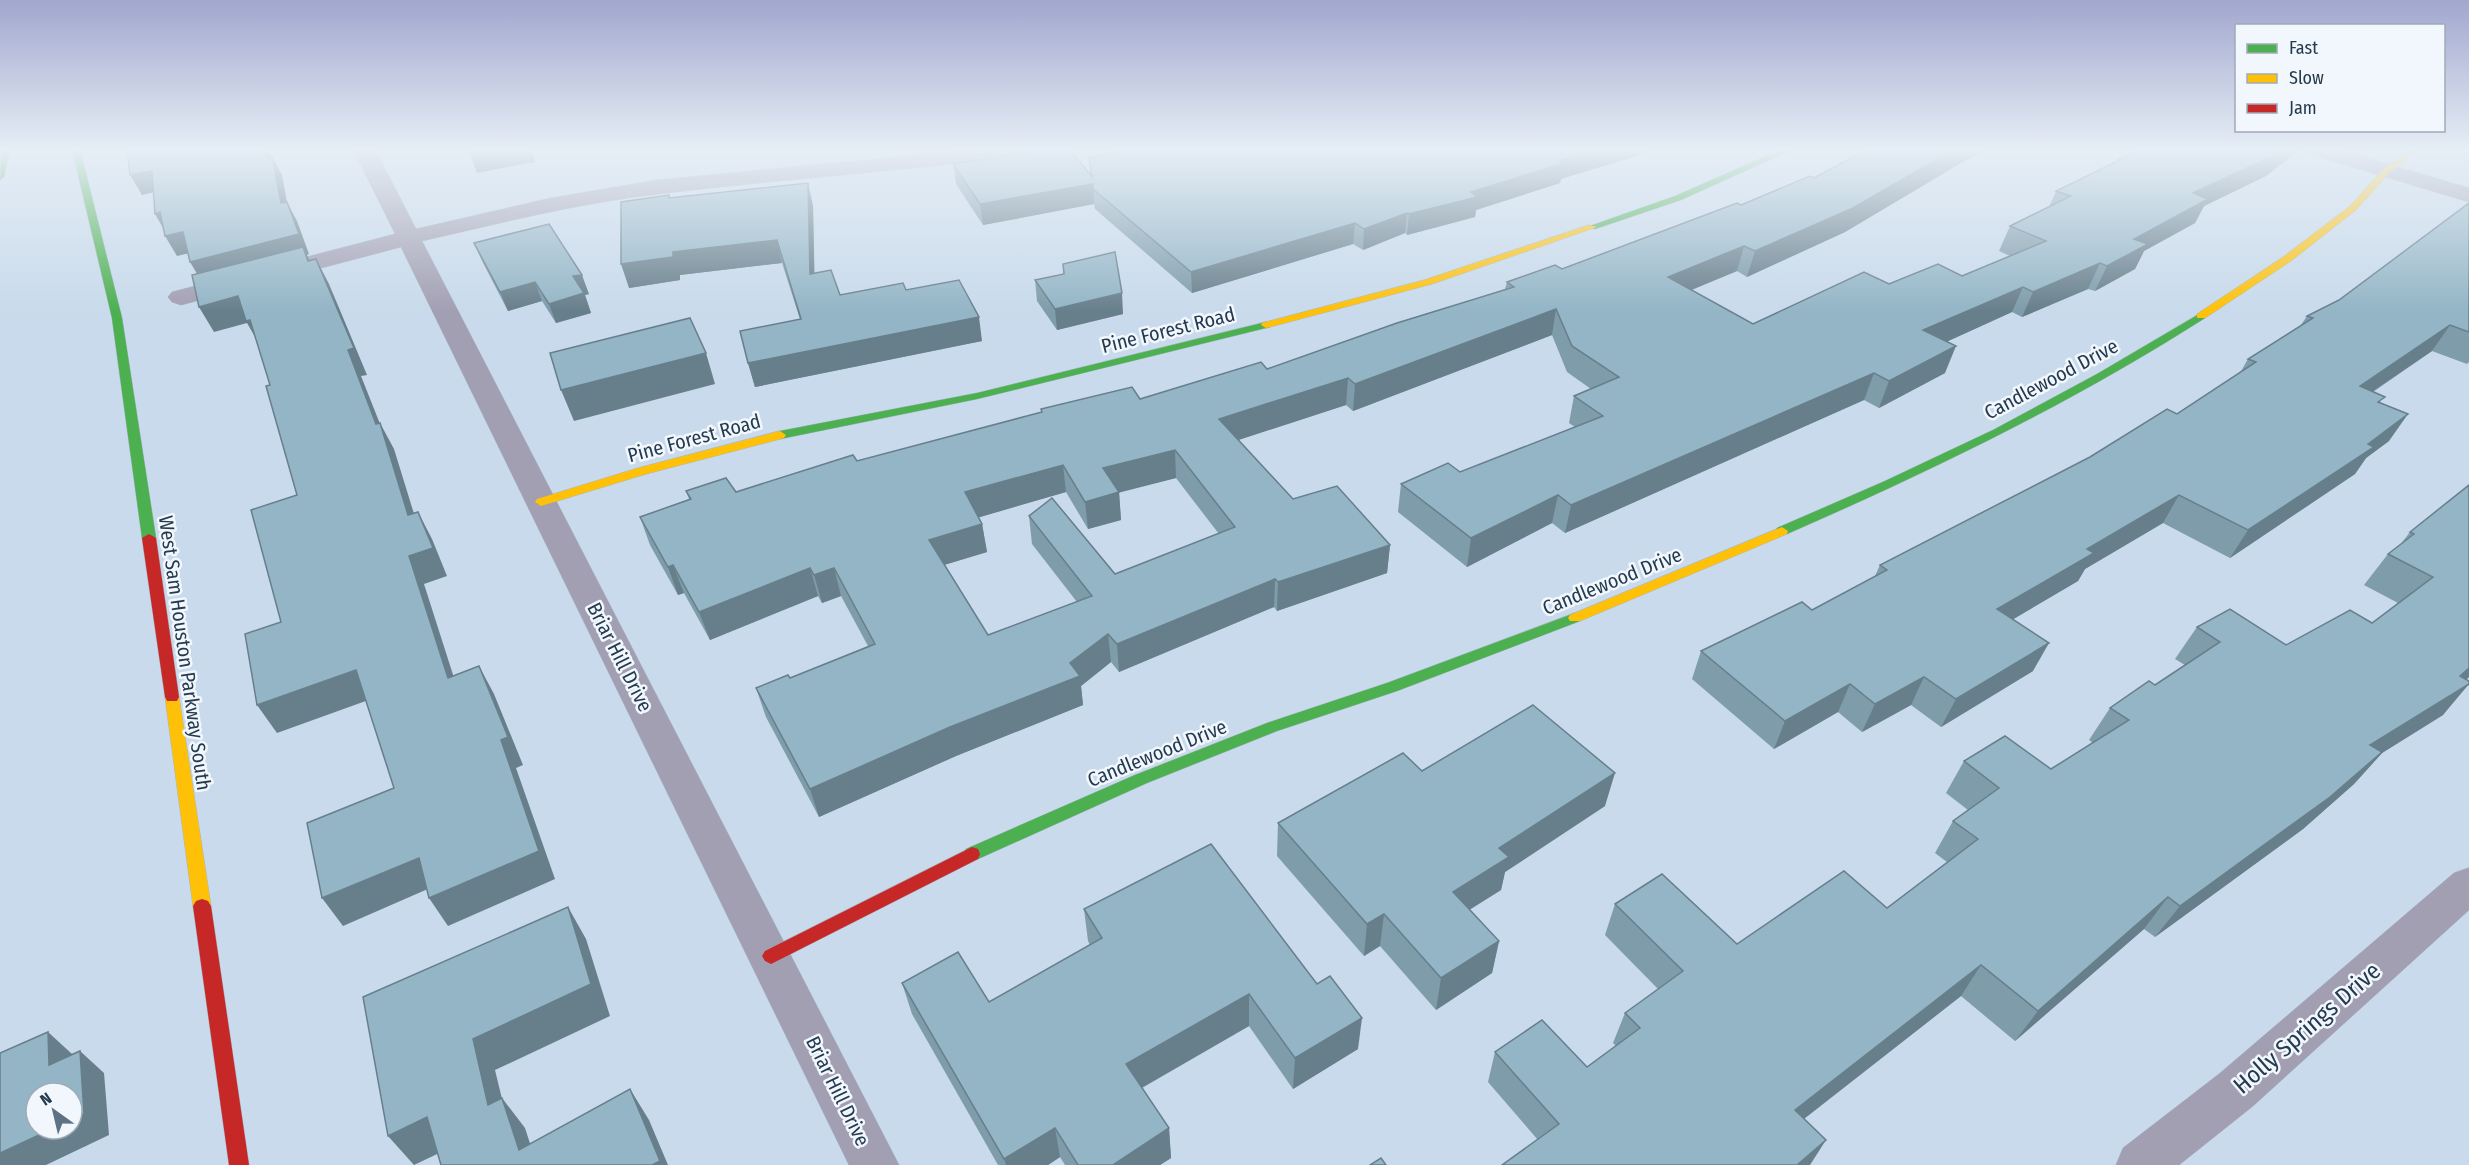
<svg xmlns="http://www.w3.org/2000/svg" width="2469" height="1165" font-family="'Fira Sans Condensed',sans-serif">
  <rect width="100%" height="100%" fill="#c8daeb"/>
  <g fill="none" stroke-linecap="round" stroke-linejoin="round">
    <defs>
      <g id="street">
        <path d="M353,149H375L416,229L551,198L657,180L978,149H1041L1038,154L1030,155C906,171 782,179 659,194C579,203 500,223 422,241L899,1165H849L401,247L181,305L172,302L168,297L172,292L395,234Z"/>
        <path d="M2305,149H2339L2469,188V202L2308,154Z"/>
        <path d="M2469,868V910L2253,1106L2179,1165H2116L2123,1148L2219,1074L2454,873Z"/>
      </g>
      <g id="fast">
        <path d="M2,149H10L4,177L0,180Z"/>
        <path d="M72,149H80L122,318L156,538L149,542L142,538L112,318Z"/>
        <path d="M1782,149H1794L1681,200L1595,229L1587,227L1675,196Z"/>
        <path d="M2201,313L2206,316L2205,318C2072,403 1931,471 1787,534H1777L1776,531L1777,528L1885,481L1993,430L2097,374Z"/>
        <path d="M1266,322L1270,323V327L977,399L780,439L774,435L780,431L977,393Z"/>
        <path d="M1575,613L1582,618L1580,621L1397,691L1277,731L1147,783L978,859L972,861L966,859L964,854L966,849L1135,775L1267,723L1387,683Z"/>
      </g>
      <g id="slow">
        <path d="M2411,149H2421L2390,172L2356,210L2291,261L2205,318H2197V314L2283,257L2350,206L2384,168Z"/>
        <path d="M1589,225L1597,227L1432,284L1266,328L1261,325L1262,323L1424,280Z"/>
        <path d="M780,431L786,435L784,438L646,474L541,506L535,502L537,499L638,468Z"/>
        <path d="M1782,527L1788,531L1787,534L1580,621H1570L1568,618L1570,615Z"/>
        <path d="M172,692L177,693L179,697L211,906L208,911L202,913L196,911L193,906L165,697L167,693Z"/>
      </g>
      <g id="jam">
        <path d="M149,534L156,538L179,697L177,701H167L165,697L142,538Z"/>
        <path d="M972,847L978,849L980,854L978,859L777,961L771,964L765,961L762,956L765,951Z"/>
        <path d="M202,899L208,901L211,906L249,1165H229L193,906L196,901Z"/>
      </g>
    </defs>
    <use href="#street" stroke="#a6b7c6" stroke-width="1"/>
    <use href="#fast" stroke="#a6b7c6" stroke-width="1"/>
    <use href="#slow" stroke="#a6b7c6" stroke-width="1"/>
    <use href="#jam" stroke="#a6b7c6" stroke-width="1"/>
    <use href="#street" fill="#a29fb2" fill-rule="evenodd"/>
    <use href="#fast" fill="#4caf50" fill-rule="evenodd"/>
    <use href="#slow" fill="#ffc107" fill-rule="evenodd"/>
    <use href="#jam" fill="#c62828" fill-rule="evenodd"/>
  </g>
  <g fill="#7e9caa" fill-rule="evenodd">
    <path d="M1089,157L1561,179L1560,183L1476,210L1475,217L1407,235L1405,233L1363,250L1353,244L1192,293L1095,209L1094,204L983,225L956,184L953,164L1090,174Z"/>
    <path d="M2118,159L2266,176L2204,206L2195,223L2144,251L2135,269L2095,291L2088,289L2022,317L2012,312L1946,342L1945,373L1879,408L1864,400L1565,533L1552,523L1467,567L1398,512L1401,484L1460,472L1575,427L1569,423L1574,396L1591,389L1567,372L1552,335L1353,411L1346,405L1238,440L1293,499L1390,545L1387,573L1277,611L1274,607L1119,672L1111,662L1081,686L1083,705L956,756L819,817L766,717L756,688L790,678L868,646L841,596L822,603L818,596L710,640L684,593L678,595L650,545L640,517L689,499L686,491L736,492L1041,413V409L1140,399L1267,369L1505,289L1507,282L1562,269L1741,205L1814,178L1966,160L1845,232L1747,277L1737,271L1692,290L1753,324L1889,284L1962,276L2010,256L1999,251L2010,226L2049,207L2056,191L2116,162ZM1176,478L1219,534L1115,574L1029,516L1032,544L1077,602L988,635L944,565L987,552L982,524L979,517L1066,492L1088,529L1121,520L1119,492Z"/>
    <path d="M669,195L670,198L813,206L814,273L840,295L906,290L982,341L755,387L748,363L800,319L782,263L680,275V280L629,288Z"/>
    <path d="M2469,203V362L2467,364L2432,351L2373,392L2381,403L2389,441L2366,458L2355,474L2230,558L2163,523L2085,569L2078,581L2013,619L2033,671L1941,727L1911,705L1862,732L1838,712L1774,749L1692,679L1701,651L1812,610L1875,576L1880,565L2177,414L2240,373L2248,359L2301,325L2307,316L2339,300Z"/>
    <path d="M474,243L589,294L585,295L591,313L556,323L542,301L508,311L482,261Z"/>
    <path d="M1035,280L1123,314L1057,330L1037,301Z"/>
    <path d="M2469,485V677L2466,680L2443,715L2382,753L2354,784L2303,829L2155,937L2144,929L2015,1041L1961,996L1804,1119L1538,1140L1488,1082L1495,1052L1587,1067L1616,1046L1613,1043L1625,1013L1658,989L1605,935L1615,904L1737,944L1887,908L1947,862L1935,853L1953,821L1968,810L1946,793L1964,761L2051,769L2093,743L2089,740L2110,708L2155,685L2185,665L2175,659L2197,627L2286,645L2372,623L2398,603L2364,585L2388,554L2400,545L2410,532Z"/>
    <path d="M1422,771L1605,806L1505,872L1501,890L1470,909L1499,941L1492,973L1436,1010L1380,946L1364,956L1277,856L1278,823Z"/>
    <path d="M1084,909L1358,1049L1293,1089L1249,1026L1142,1088L1169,1128L1171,1158L1160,1165H1065L1060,1157L1048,1165H998L912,1014L902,983L989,1002L1090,945L1088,941Z"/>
  </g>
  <g fill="#677f8b">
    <path d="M265,149H268L276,174L272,156L282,175L287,202L297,221L309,254L307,255L315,272L202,282L190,262L267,157Z"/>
    <path d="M497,149H532L535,162L477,173L470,154Z"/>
    <path d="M1598,149H1660L1561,179L1560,183L1476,210L1475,217L1407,235L1409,214L1559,161Z"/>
    <path d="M1955,149H1992L1966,160L1845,232L1747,277L1755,251Z"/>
    <path d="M2283,149H2301L2266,176L2204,206L2195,223L2144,251L2135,269L2095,291L2107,266L2134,239L2193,193Z"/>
    <path d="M152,171L163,190L142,195L130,175Z"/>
    <path d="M808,183L813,206L815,297L810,274Z"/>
    <path d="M1093,184L1094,204L983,225L980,204Z"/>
    <path d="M160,212L166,233L155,214Z"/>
    <path d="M1407,213L1405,233L1363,250L1364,229Z"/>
    <path d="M1355,223L1353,244L1192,293L1191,272Z"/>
    <path d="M183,232L194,252L177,256L165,236Z"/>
    <path d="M777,240L782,263L680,275V280L629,288L621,264L673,252Z"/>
    <path d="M1744,246L1737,271L1661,302L1668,277Z"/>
    <path d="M316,259L329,284L367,375L361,376L384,434L380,423L394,449L423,543L408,515L376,424L348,350Z"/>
    <path d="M2100,263L2088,289L2022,317L2033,292Z"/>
    <path d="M582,275L589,294L585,295L591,313L556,323L549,304L573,276Z"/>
    <path d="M535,282L542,301L508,311L500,292Z"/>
    <path d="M2023,287L2012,312L1913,357L1923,330Z"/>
    <path d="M1122,293L1123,314L1057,330L1055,309Z"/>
    <path d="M238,296L252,322L261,347L247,323L214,332L199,307Z"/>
    <path d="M1556,309L1552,335L1353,411L1355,384Z"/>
    <path d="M979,317L982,341L755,387L748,363Z"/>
    <path d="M2450,325L2432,351L2342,412L2360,386Z"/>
    <path d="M1956,346L1945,373L1879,408L1889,381Z"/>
    <path d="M706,353L715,384L574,421L561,390Z"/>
    <path d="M1874,373L1864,400L1565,533L1571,505Z"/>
    <path d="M1348,378L1346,405L1220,446L1219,419Z"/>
    <path d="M2408,414L2389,441L2366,458L2355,474L2230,558L2248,530L2368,444Z"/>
    <path d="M1175,450L1176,478L1106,496L1103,468Z"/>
    <path d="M1063,465L1066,492L970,520L965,492Z"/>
    <path d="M1119,492L1121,520L1088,529L1085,502Z"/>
    <path d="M1558,495L1552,523L1467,567L1471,538Z"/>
    <path d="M2179,495L2163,523L2085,569L2078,581L1983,637L1997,609L2087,549Z"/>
    <path d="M418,512L432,539L447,576L424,584L463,706L448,678L409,556Z"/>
    <path d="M982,524L987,552L934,568L929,540Z"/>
    <path d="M1390,545L1387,573L1277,611L1278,582Z"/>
    <path d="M673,565L684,593L678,595L668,567Z"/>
    <path d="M810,568L818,596L710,640L699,612Z"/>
    <path d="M834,568L841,596L822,603L814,575Z"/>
    <path d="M1275,579L1274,607L1119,672L1117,644Z"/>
    <path d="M1108,634L1111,662L1081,686L1083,705L956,756L819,817L810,789L1070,663Z"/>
    <path d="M2049,643L2033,671L1941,727L1956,699Z"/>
    <path d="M479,666L494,694L523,765L516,768L555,879L448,926L429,898L501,740Z"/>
    <path d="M2469,668V677L2436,705L2469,684L2443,715L2382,753L2354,784L2303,829L2155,937L2180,906L2370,745Z"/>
    <path d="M356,670L374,698L277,733L257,705Z"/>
    <path d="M1924,677L1911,705L1862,732L1875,704Z"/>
    <path d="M1850,684L1838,712L1774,749L1785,721Z"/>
    <path d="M1615,773L1605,806L1505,872L1501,890L1447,924L1453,892L1499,848Z"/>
    <path d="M419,858L437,885L343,926L322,898Z"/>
    <path d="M2168,897L2144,929L2015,1041L2038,1011Z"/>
    <path d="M568,907L586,939L610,1016L495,1070L511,1136L488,1105L473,1039Z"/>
    <path d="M1384,914L1380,946L1364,956L1367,924Z"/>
    <path d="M1499,941L1492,973L1436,1010L1441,978Z"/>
    <path d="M1981,965L1961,996L1778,1139L1795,1110Z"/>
    <path d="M1249,994V1026L1129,1095L1126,1064Z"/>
    <path d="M1362,1018L1358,1049L1293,1089L1295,1058Z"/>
    <path d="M48,1032L72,1054L74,1086L49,1065Z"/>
    <path d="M80,1051L104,1073L109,1135L46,1165H0V1153L52,1129H72V1120Z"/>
    <path d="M630,1089L649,1120L668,1165H652Z"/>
    <path d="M502,1098L525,1128L537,1165L519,1150Z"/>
    <path d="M427,1117L452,1147L414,1165L388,1136Z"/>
    <path d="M1055,1128L1060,1157L1048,1165H1006L1004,1159Z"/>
    <path d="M1169,1128L1171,1158L1160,1165H1113Z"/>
    <path d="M1826,1140L1810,1165H1797Z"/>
  </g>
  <g fill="#93b5c6" stroke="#677f8b" stroke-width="1.5" fill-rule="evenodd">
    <path d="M127,149H265L267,157L272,156L281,203L287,202L299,234L190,262L183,232L165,236L160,212L155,214L152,171L130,175Z"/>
    <path d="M469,149H497L470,154Z"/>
    <path d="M1051,149H1070L1092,177L1089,157L1132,149H1598L1559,161L1564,163L1471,192L1477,197L1409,214L1407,213L1364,229L1355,223L1191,272L1093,189V184L980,204L953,164Z"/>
    <path d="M1868,149H1955L1853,208L1755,251L1744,246L1668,277L1753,324L1864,272L1889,284L1938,264L1962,276L2046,241L2010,226L2071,196L2056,191L2120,160L2118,159L2141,149H2283L2279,153L2193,193L2208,199L2134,239L2148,244L2107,266L2100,263L2033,292L2023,287L1923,330L1956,346L1889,381L1874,373L1571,505L1558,495L1471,538L1401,484L1448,463L1460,472L1603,416L1574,396L1619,377L1572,346L1556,309L1355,384L1348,378L1219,419L1293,499L1337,486L1390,545L1278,582L1275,579L1117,644L1108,634L1070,663L1080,676L950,727L810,789L756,688L788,675L790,678L875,644L834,568L814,575L810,568L699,612L673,565L668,567L640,517L691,499L686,491L726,478L736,492L853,455L857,461L1042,412L1041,409L1132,387L1140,399L1261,362L1267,369L1397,323L1514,287L1507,282L1555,265L1562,269L1737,203L1741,205L1810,176L1814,178ZM1175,450L1235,527L1115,574L1052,498L1029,516L1092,596L988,635L929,540L982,524L965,492L1063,465L1085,502L1119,492L1103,468Z"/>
    <path d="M808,183L810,274L831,270L840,295L903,283L906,290L959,280L979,317L748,363L740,331L801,319L777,240L673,252V257L621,264V202L669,195V198Z"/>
    <path d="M2469,203V332L2450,325L2360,386L2385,397L2378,402L2408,414L2368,444L2374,447L2248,530L2179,495L2087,549L2094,553L1997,609L2049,643L1956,699L1924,677L1875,704L1850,684L1785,721L1701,651L1802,602L1812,610L1887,570L1880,565L2090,457L2167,409L2177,414L2256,362L2248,359L2313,318L2307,316L2339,300Z"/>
    <path d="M549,224L582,275L573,276L584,293L549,304L535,282L500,292L474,243Z"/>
    <path d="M303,247L308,261L316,259L354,348L348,350L376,424L380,423L408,515L418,512L433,548L409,556L448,678L479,666L508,737L501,740L539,851L429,898L419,858L322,898L307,823L394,788L356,670L257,705L245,634L281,622L251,510L297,495L266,386L270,385L250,320L246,321L238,296L199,307L192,275Z"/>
    <path d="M1115,252L1122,293L1055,309L1035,280L1064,274L1063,264Z"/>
    <path d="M690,318L706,353L561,390L550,353Z"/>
    <path d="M2469,485V668L2460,676L2469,681V684L2370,745L2382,752L2330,797L2180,906L2168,897L2038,1011L1981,965L1795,1110L1826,1140L1797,1165H1502L1559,1124L1495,1052L1542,1020L1587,1067L1640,1028L1625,1013L1683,971L1615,904L1662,874L1737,944L1844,871L1887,908L1978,839L1953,821L1999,788L1964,761L2005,736L2051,769L2129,720L2110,708L2149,681L2155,685L2220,642L2197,627L2230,609L2286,645L2350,610L2372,623L2433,577L2388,554L2414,534L2410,532Z"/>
    <path d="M1533,705L1615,773L1499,848L1509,857L1453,892L1499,941L1441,978L1384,914L1367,924L1278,823L1403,753L1422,771Z"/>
    <path d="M1211,844L1317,984L1330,976L1362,1018L1295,1058L1249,994L1126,1064L1169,1128L1113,1165H1078L1055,1128L1004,1159L902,983L958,952L989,1002L1102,938L1084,909Z"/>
    <path d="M568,907L591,984L473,1039L488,1105L502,1098L519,1150L630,1089L660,1161L652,1165H441L427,1117L388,1136L363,997Z"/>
    <path d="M48,1032L49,1065L80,1051L84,1114L72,1120V1093H36V1129H52L0,1153V1053Z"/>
    <path d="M1381,1158L1386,1165H1370Z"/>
  </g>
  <linearGradient id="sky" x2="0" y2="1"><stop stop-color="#a1a7ce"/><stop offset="0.48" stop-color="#e6eef6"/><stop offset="1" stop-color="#e6eef6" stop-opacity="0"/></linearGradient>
  <rect width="2469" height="312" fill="url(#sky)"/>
  <g text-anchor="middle" stroke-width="5" stroke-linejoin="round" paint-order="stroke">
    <g font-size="20" fill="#243a4e" stroke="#f2f7fd">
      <text transform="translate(1168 330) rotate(-14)" y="7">Pine Forest Road</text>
      <text transform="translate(2051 379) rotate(-28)" y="7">Candlewood Drive</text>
      <text transform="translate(694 438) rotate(-15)" y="7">Pine Forest Road</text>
      <text transform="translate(1612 581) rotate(-22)" y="7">Candlewood Drive</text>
      <text transform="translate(185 653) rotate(82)" y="7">West Sam Houston Parkway South</text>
      <text transform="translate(620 657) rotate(63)" y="7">Briar Hill Drive</text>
      <text transform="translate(1157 753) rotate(-22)" y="7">Candlewood Drive</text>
      <text transform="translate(838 1091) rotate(64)" y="7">Briar Hill Drive</text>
    </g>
    <g font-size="24" fill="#243a4e" stroke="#f2f7fd">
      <text transform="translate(2307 1028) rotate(-41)" y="8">Holly Springs Drive</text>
    </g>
  </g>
  <rect x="2235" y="24" width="210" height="108" fill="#f2f7fd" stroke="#a0abb7" stroke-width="1.5"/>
  <rect x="2247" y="44" width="30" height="9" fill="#4caf50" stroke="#a0abb7" stroke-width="1.5"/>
  <text x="2289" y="54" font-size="18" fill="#243a4e">Fast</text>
  <rect x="2247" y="74" width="30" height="9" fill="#ffc107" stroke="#a0abb7" stroke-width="1.5"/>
  <text x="2289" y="84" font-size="18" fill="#243a4e">Slow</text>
  <rect x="2247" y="104" width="30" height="9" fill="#c62828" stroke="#a0abb7" stroke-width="1.5"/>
  <text x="2289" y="114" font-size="18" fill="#243a4e">Jam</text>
  <g transform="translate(54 1111) rotate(326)"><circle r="28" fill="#f2f7fd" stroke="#a0abb7" stroke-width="1.5"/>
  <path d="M0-4.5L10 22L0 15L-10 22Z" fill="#5d7285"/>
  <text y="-9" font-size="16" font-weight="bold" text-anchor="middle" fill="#243a4e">N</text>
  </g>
</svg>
